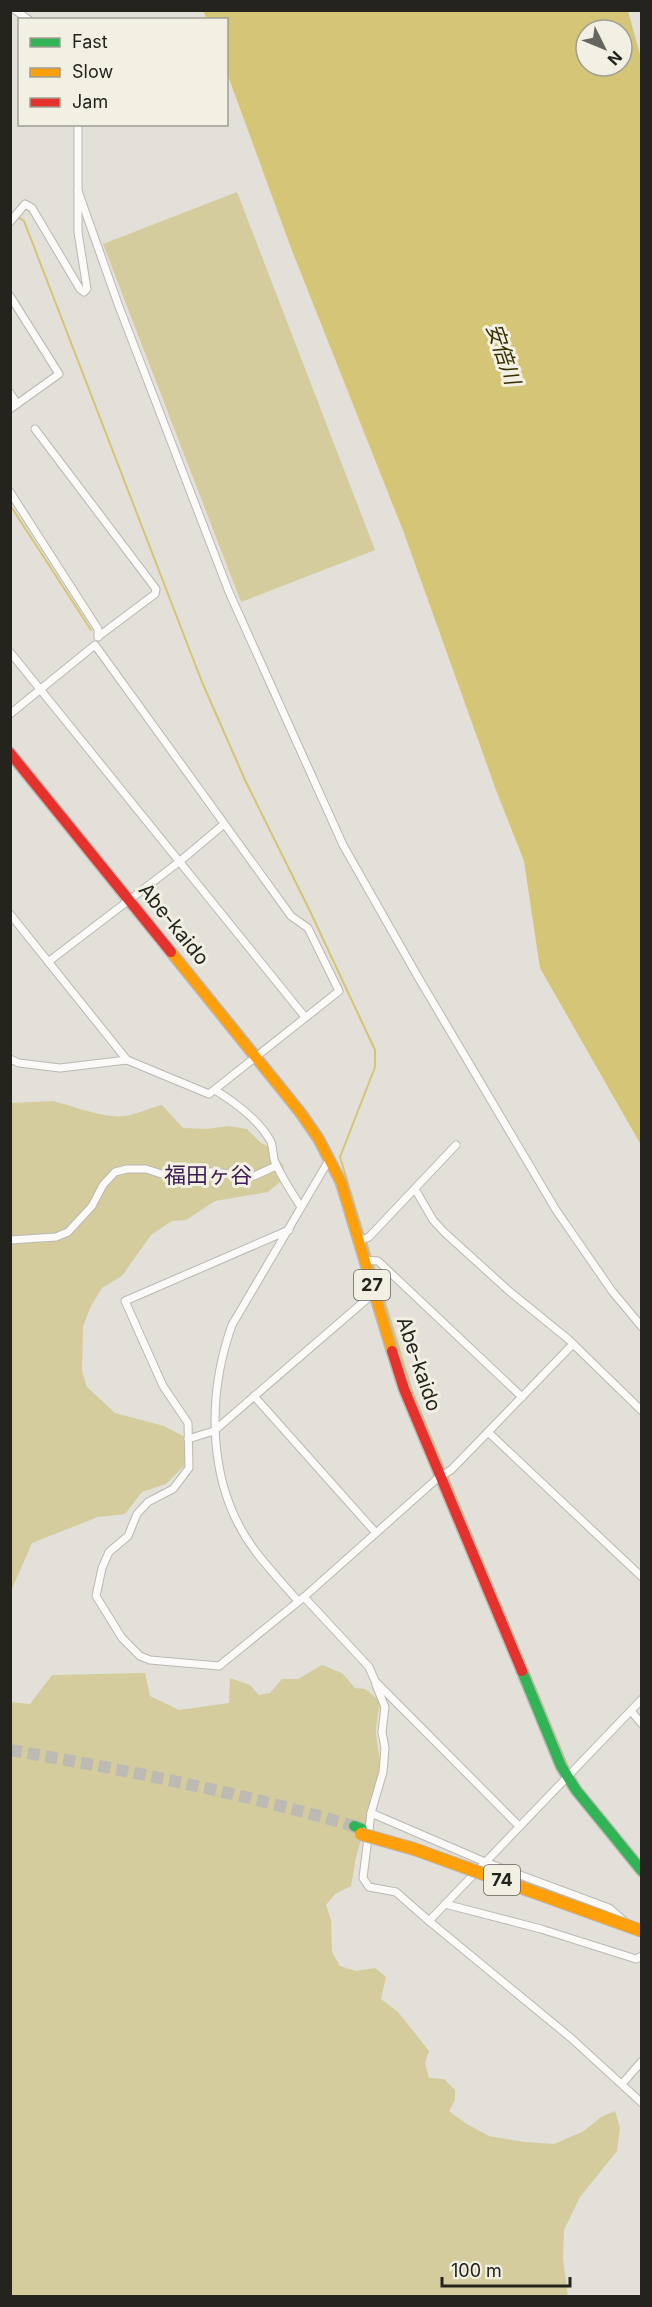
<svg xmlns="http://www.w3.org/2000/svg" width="652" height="2307" font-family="Inter,'Noto Sans JP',sans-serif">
  <rect width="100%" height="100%" fill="#e2e0d8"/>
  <g fill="#d4cc9d">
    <path d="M237,192L375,550L241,602L103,244Z"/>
    <path d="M53,1101C73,1106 105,1119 126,1116C137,1114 149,1108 162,1105L183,1128L207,1129L229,1126L247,1129L261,1143L271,1148L284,1167L281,1181L268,1192L215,1201L186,1220L172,1221L151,1235L122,1276L102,1288L91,1306L83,1326L82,1371L87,1387L115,1413L164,1426L185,1437L186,1451L184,1466L166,1484L142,1492L125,1514L98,1517L32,1543L11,1591V1103Z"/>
    <path d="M322,1665L342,1673L355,1688L365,1689L380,1701C379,1711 376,1723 376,1733C377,1746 381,1756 379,1770C375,1797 366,1824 358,1850C354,1862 354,1874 351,1886L335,1894L326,1905L331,1920L332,1952L340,1966L356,1971L375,1968L386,1977L381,1999L398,2012L429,2051L425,2063L429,2078L444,2079L455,2090V2100L449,2111L465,2123L489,2136L525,2142L554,2144L584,2131L601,2117L615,2111L620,2128L617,2151L580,2197L564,2230L563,2259L568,2296H11L10,1702L30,1704L52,1675L145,1673L150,1696L179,1710L229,1703L230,1678L250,1685L259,1695L270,1693L282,1679H298Z"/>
  </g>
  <path fill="#d4c577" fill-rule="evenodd" d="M203,11H628L642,62L641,1145L540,968L524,861L496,790L404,533L291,248L227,73L226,20L207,19ZM586,30H622V66H586Z"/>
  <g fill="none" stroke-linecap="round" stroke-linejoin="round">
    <g stroke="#d4c577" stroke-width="2">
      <path d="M18,217L24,221L202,682L245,780L309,909L375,1050V1067L340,1157L364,1236"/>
      <path d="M10,505L91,630"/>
      <path d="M366,1241L412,1391L568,1767"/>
    </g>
    <path stroke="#bcbab3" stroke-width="12" stroke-dasharray="12 6" stroke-linecap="butt" d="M10,1750C127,1770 241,1793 354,1826"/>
    <defs>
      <g id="street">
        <path d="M15,10L29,20"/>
        <path d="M78,191L118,304L229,592L343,845L418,977L556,1210L612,1291L642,1327"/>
        <path d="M10,222L25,204L32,208L80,289L84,292L87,289L78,232V124"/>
        <path d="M10,296L59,374L10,409"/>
        <path d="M10,393L17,404"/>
        <path d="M35,429L156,589L155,594L99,636"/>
        <path d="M10,492L98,629V637"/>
        <path d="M10,652L305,1017"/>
        <path d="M10,714L95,645L291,916L308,928L339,991L209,1094L127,1060L60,1068L19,1063L10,1059"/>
        <path d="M10,914L127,1060"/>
        <path d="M48,962L179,862L223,825"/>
        <path d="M215,1090C236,1103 258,1119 270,1140C274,1147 272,1155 275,1162C282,1178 292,1193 301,1207"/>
        <path d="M415,1189L433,1220L444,1232L509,1291L568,1339L642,1411"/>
        <path d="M289,1230L125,1301L163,1386L188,1423L189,1468L173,1489L148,1502L137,1514L128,1536L109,1552L102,1568L96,1596L122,1638L140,1656L150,1660L219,1666L304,1597L439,1477L451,1470L488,1432L642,1577"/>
        <path d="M10,1240L56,1237L68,1232L92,1206L103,1185L115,1172L127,1169H146L177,1179L200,1171L254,1176L276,1166"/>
        <path d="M359,1241L369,1237L456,1145"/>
        <path d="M365,1260L378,1261L522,1397"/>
        <path d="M254,1396L376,1533"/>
        <path d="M488,1432L573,1344"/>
        <path d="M188,1439L214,1431L375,1292"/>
        <path d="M304,1597L369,1667L375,1681L519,1826"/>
        <path d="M298,1601C284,1585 269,1569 256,1552C207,1488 206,1398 232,1325L329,1160"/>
        <path d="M376,1685L385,1707L382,1732L385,1748L383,1772L371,1813L363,1878L369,1887L396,1892L429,1921"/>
        <path d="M642,1699L429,1921L571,2038L642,2103"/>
        <path d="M631,1711L642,1724"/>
        <path d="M371,1813L485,1862L609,1908L624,1921"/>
        <path d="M445,1904L541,1929L636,1959L642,1956"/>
        <path d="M622,2084L642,2061"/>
      </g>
      <g id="fast">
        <path d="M522,1671L561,1766L576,1790L642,1871"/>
        <path d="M354,1826L362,1829"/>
      </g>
      <path id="slow" d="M171,952L300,1112L318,1138L341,1182L392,1351"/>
      <g id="jam">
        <path d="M10,753L171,952"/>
        <path d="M392,1351L404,1389L522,1671"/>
      </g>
    </defs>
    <use href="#street" stroke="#bab8b3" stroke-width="9"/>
    <use href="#fast" stroke="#bab8b3" stroke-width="13"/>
    <use href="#slow" stroke="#bab8b3" stroke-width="13"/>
    <use href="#jam" stroke="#bab8b3" stroke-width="13"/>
    <use href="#street" stroke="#fbfaf9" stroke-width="7"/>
    <use href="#fast" stroke="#30b455" stroke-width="10"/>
    <use href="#slow" stroke="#ff9f0a" stroke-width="10"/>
    <use href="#jam" stroke="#e5322d" stroke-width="10"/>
    <defs>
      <path id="slow-bridge" d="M361,1834L414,1849L642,1931"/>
    </defs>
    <use href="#slow-bridge" stroke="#bab8b3" stroke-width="14" stroke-linecap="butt"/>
    <use href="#slow-bridge" stroke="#ff9f0a" stroke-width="12"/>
  </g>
  <g text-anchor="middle" stroke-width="6" stroke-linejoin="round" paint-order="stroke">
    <g fill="#f2f0e2" stroke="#626059" stroke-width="1.5">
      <rect x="354" y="1270" width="36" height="30" rx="4.5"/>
      <rect x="484" y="1865" width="36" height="30" rx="4.5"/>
    </g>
    <g font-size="18" font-weight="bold" fill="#24231e">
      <text x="372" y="1291">27</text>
      <text x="502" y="1886">74</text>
    </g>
    <g font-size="20" fill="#24231e" stroke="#f2f0e2">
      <text transform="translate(174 924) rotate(51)" y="7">Abe-kaido</text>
      <text transform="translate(419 1364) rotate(71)" y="7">Abe-kaido</text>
    </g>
    <g font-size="21" font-style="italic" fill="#372f00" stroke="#f2f0e2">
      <text transform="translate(503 354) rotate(71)" y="7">安倍川</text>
    </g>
    <g font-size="22" fill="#3d1c54" stroke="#f2f0e2">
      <text x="208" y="1183">福田ヶ谷</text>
    </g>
  </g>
  <rect width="652" height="2307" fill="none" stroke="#24231e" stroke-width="24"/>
  <rect x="18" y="18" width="210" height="108" fill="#f2f0e2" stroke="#a09e94" stroke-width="1.5"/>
  <rect x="30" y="38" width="30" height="9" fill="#30b455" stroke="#a09e94" stroke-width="1.5"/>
  <text x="72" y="48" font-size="18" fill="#24231e">Fast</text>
  <rect x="30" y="68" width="30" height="9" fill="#ff9f0a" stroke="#a09e94" stroke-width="1.5"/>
  <text x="72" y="78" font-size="18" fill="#24231e">Slow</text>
  <rect x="30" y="98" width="30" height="9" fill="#e5322d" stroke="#a09e94" stroke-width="1.5"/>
  <text x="72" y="108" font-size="18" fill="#24231e">Jam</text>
  <g transform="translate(604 48) rotate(133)"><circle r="28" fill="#f2f0e2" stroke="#a09e94" stroke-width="1.5"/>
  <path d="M0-4.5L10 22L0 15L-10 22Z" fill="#66655f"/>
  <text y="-9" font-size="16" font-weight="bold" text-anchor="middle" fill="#24231e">N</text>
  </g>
  <path d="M442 2277v9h128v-9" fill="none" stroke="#24231e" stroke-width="3"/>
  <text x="451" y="2277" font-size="18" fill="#24231e" stroke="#f2f0e2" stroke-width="4.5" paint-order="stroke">100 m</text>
</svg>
